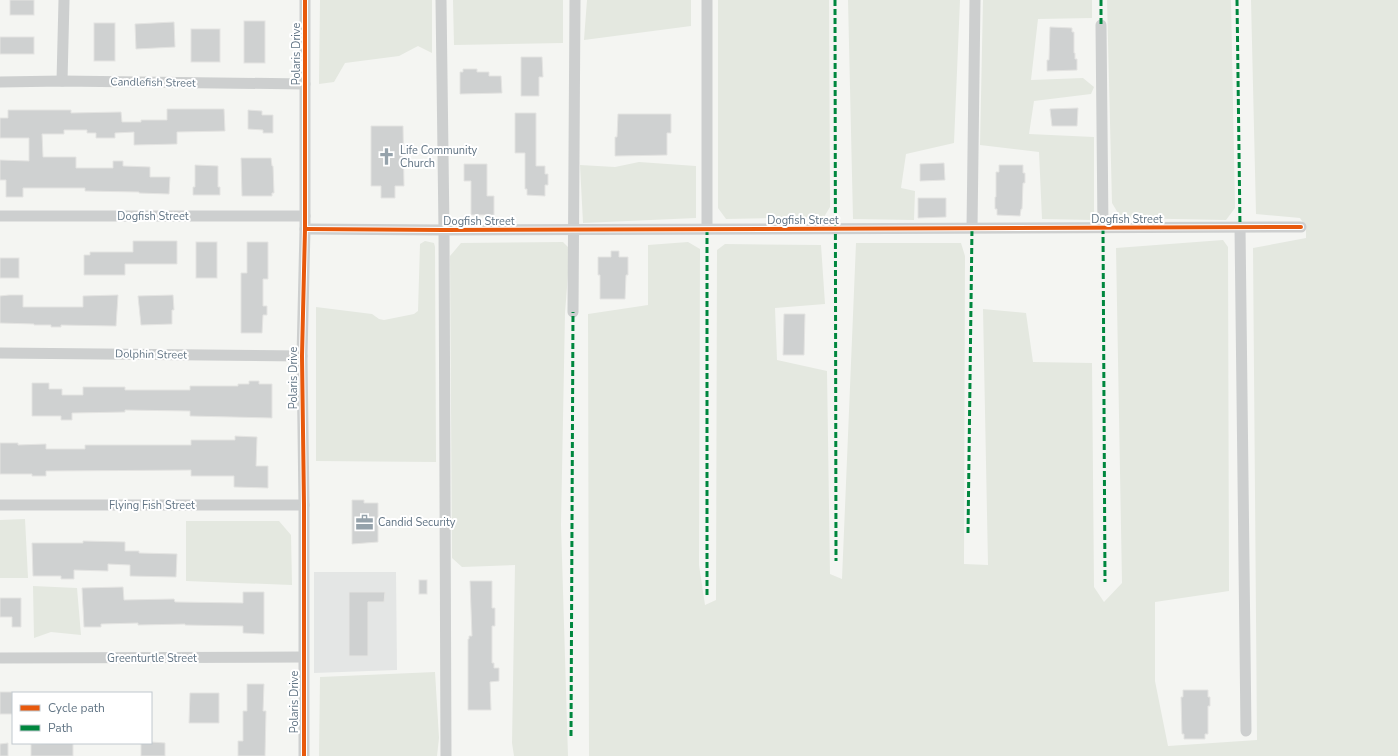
<svg xmlns="http://www.w3.org/2000/svg" width="1398" height="756" font-family="'Nunito Sans',sans-serif">
  <rect width="100%" height="100%" fill="#f4f5f2"/>
  <path fill="#e4e6e5" d="M314,572H396L397,670L314,673Z"/>
  <g fill="#e4e8e0">
    <path d="M320,0H432V53L418,46L399,56L345,63L334,82L319,84Z"/>
    <path d="M453,0H563V43L454,45Z"/>
    <path d="M587,0H691V26L584,40Z"/>
    <path d="M718,0H829L830,207L824,217L726,219L718,208Z"/>
    <path d="M848,0H960L954,143L906,154L901,188L915,191L914,220L853,219Z"/>
    <path d="M983,0H1092V18L1038,19L1031,80L1083,78L1094,87L1091,94L1034,101L1029,134L1094,137V220L1042,219L1039,152L980,145Z"/>
    <path d="M1107,0H1231L1235,208L1226,220L1121,218L1112,203Z"/>
    <path d="M1251,0H1398V756H589L588,314L648,305V245L688,242L700,249L699,565L705,605L716,600L717,250L725,244L821,245L825,304L775,308L777,360L827,371L830,574L842,579L856,243H961L965,256L964,564L988,565L983,309L1026,313L1033,362L1092,363L1094,587L1104,602L1122,583L1116,248L1223,240L1228,247L1229,591L1155,602V681L1168,746L1257,740L1253,248L1306,238V227L1300,218L1256,214Z"/>
    <path d="M639,162L696,166V218L583,223L580,165L615,167Z"/>
    <path d="M425,241L434,243L435,247L436,462L316,461V307L372,314L379,319L384,320L414,314L418,311L420,244Z"/>
    <path d="M563,242L570,249L565,313L561,525L568,756H514L512,743L515,565L462,567L452,558L450,256L461,243Z"/>
    <path d="M25,519L28,578H0V520Z"/>
    <path d="M186,521H279L291,535L292,585L186,581Z"/>
    <path d="M33,586L77,588L81,635L51,632L34,638Z"/>
    <path d="M435,672L439,738L437,756H319L320,677Z"/>
  </g>
  <g fill="#cfd1d1" stroke="#e4e4e2">
    <rect x="10" y="0" width="24" height="15"/>
    <rect x="244" y="21" width="21" height="42"/>
    <path d="M174,22L175,47L136,49L135,24Z"/>
    <rect x="94" y="23" width="21" height="38"/>
    <path d="M1050,27L1072,28V32H1074V53H1075V59H1077V70L1047,71V60H1049Z"/>
    <rect x="191" y="29" width="29" height="33"/>
    <rect x="0" y="37" width="34" height="17"/>
    <path d="M521,57H542L543,77H539V96H521Z"/>
    <path d="M463,69H477V72H489V76H501L502,93L460,94V72H463Z"/>
    <path d="M1078,108L1077,126H1052L1050,109Z"/>
    <path d="M167,109H224L225,131L177,132V144L134,145V132L115,133V138H96V133H87V130H64V134H42L43,157H76V168H113V161H123V166L150,167V177H170L169,194L139,193V192L85,191V188H23V197H6V180H0V160L29,161V138H0V118H8V110H71V113L121,112L122,122H141V120H167Z"/>
    <path d="M248,110L262,111V115H273V133H263V130L248,129Z"/>
    <path d="M515,113H536V166H545V174H548V185H545V196L527,195V189H525V153H515Z"/>
    <path d="M618,114H671V133H667V155L615,156V137H617Z"/>
    <path d="M371,126H403L404,186H395V198H381V186H371Z"/>
    <path d="M241,158H271L272,166H273L274,193H272V196H242Z"/>
    <path d="M944,163L945,180L920,181V164Z"/>
    <path d="M464,164H487V196H494V215H471V181H464Z"/>
    <path d="M195,165L218,166V187H220V195H193V187H195Z"/>
    <path d="M999,165H1023V173H1025V183H1023L1022,209H1021L1020,216L997,215V209H995V197H996V172H999Z"/>
    <path d="M918,198H946V217L918,218Z"/>
    <path d="M133,241H177V264H125V275H84V255H90V252H133Z"/>
    <rect x="196" y="242" width="21" height="36"/>
    <path d="M247,242H268V279H263V306H267V315H263L262,333H241V273H247Z"/>
    <path d="M611,251H619V257H628V275H626L625,299H600V275H598V257H611Z"/>
    <rect x="0" y="258" width="19" height="20"/>
    <path d="M9,295H23V307H83V296L118,295L116,326L61,325V327H51V325H34V324L0,323V296Z"/>
    <path d="M173,295L174,310H172V324L141,325L138,296Z"/>
    <path d="M784,314H805L804,355H783Z"/>
    <path d="M249,381H259V384H272V418L190,416V411L125,410V412L72,413V420H61V416H32V383H49V389H62V395H83V387H125V390H190V386H238V384H249Z"/>
    <path d="M235,436L257,437L256,466H268V488L234,487V476H191V470L46,471V476H32V474H0V443H18V445L46,444V449H85V445H191V440H235Z"/>
    <path d="M352,500H364V503H378V542L352,544Z"/>
    <path d="M83,541L125,542V551H139V553L177,554L176,577L130,576V565L108,564V571L74,570V579H61V576H33L32,543H83Z"/>
    <rect x="419" y="580" width="8" height="14"/>
    <path d="M470,581H492V608H495V626H492V663H494V668H499V681L490,682L491,710H468V639H469V636H472Z"/>
    <path d="M123,587L124,600L174,599L175,602L243,603V592H264V634L243,633V626L185,625V624L138,625V623L101,624V627H84L82,588Z"/>
    <path d="M349,592H385L384,602H368V656H349Z"/>
    <path d="M0,598H21V627H12V617H0Z"/>
    <path d="M247,684H264L263,711H266L265,756H238V741H243V711H247Z"/>
    <path d="M1183,690H1208V697H1210V706H1208V734H1205V739H1184V734H1182L1181,697H1183Z"/>
    <path d="M0,692H12L13,714H0Z"/>
    <path d="M190,693H219V723H189Z"/>
    <path d="M151,742L165,743V756H141V743Z"/>
    <path d="M8,743V756H0V744Z"/>
    <path d="M73,743V756H31V744Z"/>
  </g>
  <g fill="none" stroke-linecap="round" stroke-linejoin="round">
    <g stroke="#cdcfcf" stroke-width="11">
      <path d="M441,0L444,230L446,756"/>
      <path d="M707,0V229"/>
      <path d="M1101,25L1103,228"/>
      <path d="M62,81L64,0"/>
      <path d="M0,82L62,81L305,84"/>
      <path d="M0,216H305"/>
      <path d="M1240,227L1246,731"/>
      <path d="M972,228L975,0"/>
      <path d="M305,229L444,230L1301,227"/>
      <path d="M573,312L575,0"/>
      <path d="M0,353L302,356"/>
      <path d="M0,505H304"/>
      <path d="M0,658L303,657"/>
      <path d="M304,756V505L302,356L305,229V0"/>
    </g>
    <g stroke="#00873e" stroke-width="3" stroke-dasharray="6 3" stroke-linecap="butt">
      <path d="M835,0L836,561"/>
      <path d="M1101,0V25"/>
      <path d="M1237,0L1240,227"/>
      <path d="M1103,228L1105,582"/>
      <path d="M707,229V595"/>
      <path d="M968,533L972,228"/>
      <path d="M571,736L573,312"/>
    </g>
    <defs>
      <g id="cycleway">
        <path d="M305,229L444,230L1301,227"/>
        <path d="M304,756V505L302,356L305,229V0"/>
      </g>
    </defs>
    <use href="#cycleway" stroke="#fff" stroke-width="6"/>
    <use href="#cycleway" stroke="#e8590c" stroke-width="4"/>
  </g>
  <defs>
    <symbol id="church-bare" viewBox="-9 -9 18 18"><path d="M-1.2-6h2.4v3.5h3.3v2.4h-3.3V6h-2.4V-.1h-3.3v-2.4h3.3Z" fill="#95a2ab" stroke="#fff" stroke-width="2.5" paint-order="stroke"/></symbol>
    <symbol id="office-bare" viewBox="-9 -9 18 18"><path d="M-6-3h4V-5.5h4V-3h4V5H-6ZM-1-4.5V-3h2v-1.5ZM-6 0V1H6V0Z" fill="#95a2ab" stroke="#fff" stroke-width="2.5" paint-order="stroke"/></symbol>
  </defs>
  <g fill-rule="evenodd">
    <use href="#church-bare" x="374" y="144" width="25" height="25"/>
    <use href="#office-bare" x="352" y="510" width="25" height="25"/>
  </g>
  <g text-anchor="middle" stroke-width="4" stroke-linejoin="round" paint-order="stroke">
    <g font-size="11" fill="#627585" stroke="#fff">
      <text transform="translate(296 54) rotate(-90)" y="4">Polaris Drive</text>
      <text transform="translate(153 82) rotate(1)" y="4">Candlefish Street</text>
      <text x="153" y="220">Dogfish Street</text>
      <text x="1127" y="223">Dogfish Street</text>
      <text x="803" y="224">Dogfish Street</text>
      <text x="479" y="225">Dogfish Street</text>
      <text transform="translate(151 354) rotate(1)" y="4">Dolphin Street</text>
      <text transform="translate(293 378) rotate(-90)" y="4">Polaris Drive</text>
      <text x="152" y="509">Flying Fish Street</text>
      <text x="152" y="662">Greenturtle Street</text>
      <text transform="translate(294 702) rotate(-90)" y="4">Polaris Drive</text>
    </g>
    <g font-size="11" fill="#627585" stroke="#fff" text-anchor="start">
      <text x="400" y="154">Life Community<tspan x="400" dy="13">Church</tspan></text>
      <text x="378" y="526">Candid Security</text>
    </g>
  </g>
  <rect x="12" y="692" width="140" height="52" fill="#ffffff" stroke="#c0c8ce"/>
  <rect x="20" y="705" width="20" height="6" fill="#e8590c" stroke="#c0c8ce"/>
  <text x="48" y="712" font-size="12" fill="#627585">Cycle path</text>
  <rect x="20" y="725" width="20" height="6" fill="#00873e" stroke="#c0c8ce"/>
  <text x="48" y="732" font-size="12" fill="#627585">Path</text>
</svg>
